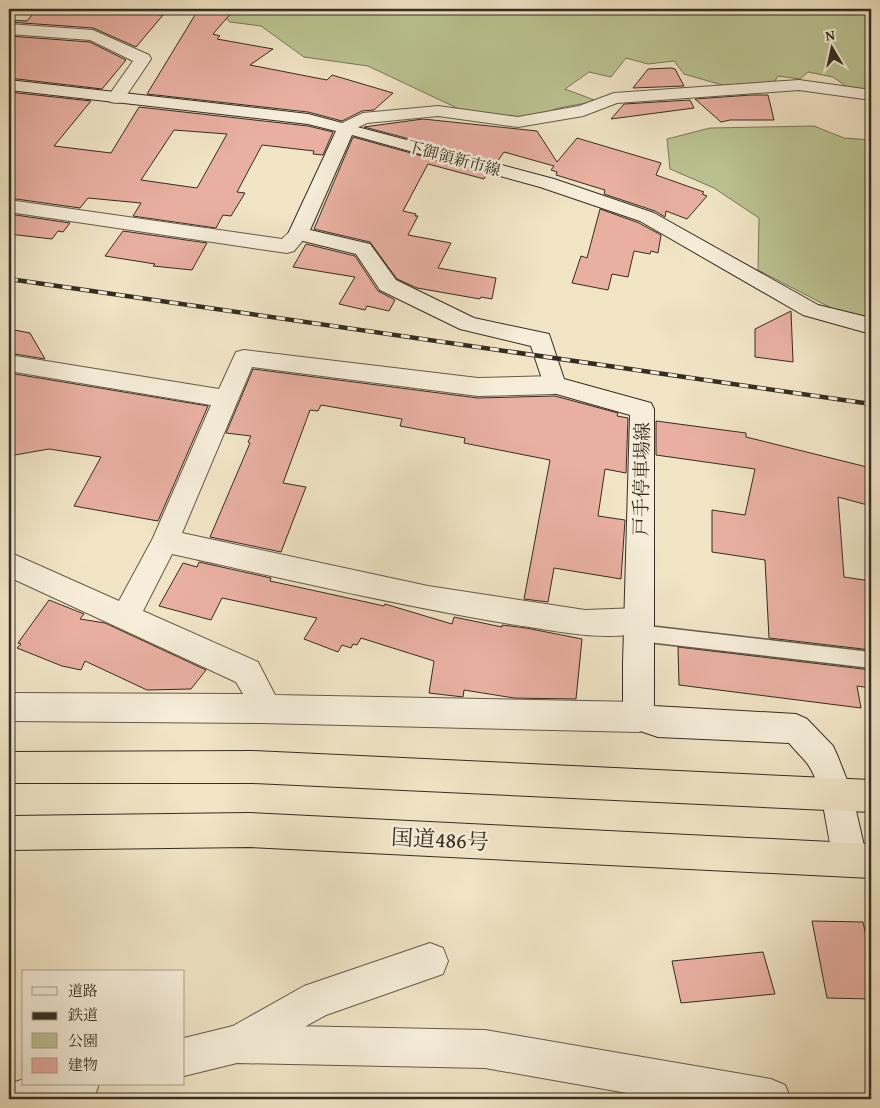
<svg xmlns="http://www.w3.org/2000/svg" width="880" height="1108" font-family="'Gentium Book Plus','Noto Serif JP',serif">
  <rect width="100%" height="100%" fill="#f1e5c6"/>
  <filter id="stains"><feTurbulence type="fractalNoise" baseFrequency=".004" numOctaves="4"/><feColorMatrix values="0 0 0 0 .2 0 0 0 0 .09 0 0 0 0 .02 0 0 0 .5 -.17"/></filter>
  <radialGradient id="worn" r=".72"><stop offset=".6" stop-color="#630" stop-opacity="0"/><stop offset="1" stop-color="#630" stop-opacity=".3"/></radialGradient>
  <g fill="#bcc493" stroke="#78785a">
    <path d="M215,9H871V94L856,93L833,77L808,72L800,79L778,76L770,89H736L684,74L674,61L648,64L626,58L611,77L589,72L565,89L597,101L559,108L518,121L461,110L368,66L304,57L261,26L230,22Z"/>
    <path d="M814,126L844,138L871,140V318L837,311L758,270L759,218L714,188L670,169L667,139L710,128Z"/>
  </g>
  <g fill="#e9b0a2" stroke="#352d22" fill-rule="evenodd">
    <path d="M37,9H93L163,15L136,47L93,28L9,22V20L27,21Z"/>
    <path d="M198,10L232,12L213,34L220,36L217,39L273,49L250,65L327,80L332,75L393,93L374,110L362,111L342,121L308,112L147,94Z"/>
    <path d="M9,36L90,42L126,60L102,89L9,78Z"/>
    <path d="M671,68L675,69L684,86L633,88L648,69Z"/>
    <path d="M9,92L91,101L54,146L111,153L139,107L308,126L333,132L323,155L313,154L314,151L262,145L237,192L245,193L231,216L223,215L216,228L133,216L141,203L88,198L80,208L9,198ZM174,130L227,134L197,188L141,180Z"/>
    <path d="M751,95H768L774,120H730L721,122L695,99Z"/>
    <path d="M690,100L694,108L611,119L624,104Z"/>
    <path d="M423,119L537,131L557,162L577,138L661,163L656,175L704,192L702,194L707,196L687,219L666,211L665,217L655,211L604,194L605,190L556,175L557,172L551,170L554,166L504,152L497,162L364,127Z"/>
    <path d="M353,137L487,174L484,179L428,164L403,211L416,214L415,216H418L408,235L451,243L438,268L496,278L492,299L481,297L480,299L417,288L397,279L370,242L314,229Z"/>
    <path d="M600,209L639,223L661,235L658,253L651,251L650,254L634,251L628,277L612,274L608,290L572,283L581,256L587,258Z"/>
    <path d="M9,214L70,223L63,232L58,231L52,239L9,234Z"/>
    <path d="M123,231L207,243L192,270L153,266L155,264L105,256Z"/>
    <path d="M306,244L355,256L378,291L395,300L389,311L367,306L365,310L339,304L355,277L293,267Z"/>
    <path d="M791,311L793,362L755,357V329Z"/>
    <path d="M9,329L30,333L45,359L9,353Z"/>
    <path d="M253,369L478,398L555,396L618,413L617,416L628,418L626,473L605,469L598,516L625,520L621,579L554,568L548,602L524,599L550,460L464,443L465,438L400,426L402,419L321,405L318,411L310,410L283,483L306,487L281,552L210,537L250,443L248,442L251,436L226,433Z"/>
    <path d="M9,373L208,406L158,521L74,506L101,457L49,449L9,456Z"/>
    <path d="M656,421L746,433V437L871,468V506L838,497L844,577L871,581V650L769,638L765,560L712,552V510L745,515L755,469L656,455Z"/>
    <path d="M199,562L271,578L270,581L330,594L384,606L385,604L452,624L454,617L502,627V625L526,628L582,639L576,699L514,698L464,690L463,697L429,693L434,661L361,638L357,645L353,644L351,648L342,645L338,652L304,639L317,618L222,598L211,620L159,606L183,563L197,567Z"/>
    <path d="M49,600L84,614L80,619L105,623L206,670L191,689L147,690L85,661L81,670L62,666L17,648L21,644L18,643Z"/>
    <path d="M678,647L871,670V688L857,686L861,708L679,685Z"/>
    <path d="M812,921L863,922L871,959V999L827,998Z"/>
    <path d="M763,952L775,994L681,1003L672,961Z"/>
  </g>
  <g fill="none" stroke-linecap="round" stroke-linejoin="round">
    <defs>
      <path id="service" d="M639,625L871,652V668L639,641L633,638L630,633L633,628Z"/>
      <g id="minor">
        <path d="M9,24L93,30L149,55L151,59L122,102L116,103L110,102L107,98L133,61L90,40L9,34Z"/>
        <path d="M799,80L871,90V100L799,90L617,103L583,116L518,127L438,116L367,123L346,133L340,132L337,128L340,124L363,113L438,106L518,117L579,106L614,93Z"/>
        <path d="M9,200L282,239C290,231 294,227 305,230L308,234L294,251L287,253L9,212Z"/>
        <path d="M244,350L478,378L554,376L562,379L566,385L562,391L554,394L478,396L252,367L182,533L428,586L585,610L639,608L649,612L653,621L649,630C611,644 551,630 510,624C397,605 285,579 172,554L143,611L258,662L275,695L639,702L650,707L655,717L650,727L639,732L261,723L9,721V693L243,694L236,682L9,577V552L119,601L153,538L211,405L9,371V355L219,389L236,352Z"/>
        <path d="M430,943L443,948L448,961L443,974L326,1015L250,1057L237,1063L224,1057L218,1044L224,1031L304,986Z"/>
      </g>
      <g id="tertiary">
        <path d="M237,1025L485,1030L771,1079L785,1085L791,1099H661L485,1068L237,1063L184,1076V1038Z"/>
        <path d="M24,1079V1084H99L94,1098L90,1099H9V1084Z"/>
      </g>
      <path id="secondary" d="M9,80L308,114L554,179L654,213L818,305L871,318V334L803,315L640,221L540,187L352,135L310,230L370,244L396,280L474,318L549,334L564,379L651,403L654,409V706L796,714L807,719L833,746L838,757L852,793L867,859L862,871L850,876L838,871C825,840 827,794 809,766C804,758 795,751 789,743L658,737L628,727L623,717V663L630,415L546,391L531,346L460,329L380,290L356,254L291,238L288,234L336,131L308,124L9,90Z"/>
      <g id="trunk">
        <path d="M253,751L871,780V812L253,783H9V752Z"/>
        <path d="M249,813L871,844V878L249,847L9,850V816Z"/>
      </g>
    </defs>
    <use href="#service" stroke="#645b4b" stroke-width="3"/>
    <use href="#minor" stroke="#645b4b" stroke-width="2"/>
    <use href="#tertiary" stroke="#645b4b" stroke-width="2"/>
    <use href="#secondary" stroke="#352d22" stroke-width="2"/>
    <use href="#trunk" stroke="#352d22" stroke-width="2"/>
    <use href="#service" fill="#f6eeda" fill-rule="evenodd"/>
    <use href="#minor" fill="#f6eeda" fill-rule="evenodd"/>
    <use href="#tertiary" fill="#f6eeda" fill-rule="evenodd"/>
    <use href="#secondary" fill="#f6eeda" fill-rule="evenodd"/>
    <use href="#trunk" fill="#f1e5c6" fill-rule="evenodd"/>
    <defs>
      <path id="rail" d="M9,279L871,404"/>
    </defs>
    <use href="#rail" stroke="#352d22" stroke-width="4.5"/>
    <use href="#rail" stroke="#f6eeda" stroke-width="3" stroke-dasharray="9" stroke-linecap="butt"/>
  </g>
  <g text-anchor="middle" stroke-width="5" stroke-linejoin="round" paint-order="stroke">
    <g font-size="16" fill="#352d22" stroke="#f6eeda">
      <text transform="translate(454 158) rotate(15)" y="6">下御領新市線</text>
    </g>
    <g font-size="19" fill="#352d22" stroke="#f6eeda">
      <text transform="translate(641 479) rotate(-89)" y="7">戸手停車場線</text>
    </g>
    <g font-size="22" fill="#352d22" stroke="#f6eeda">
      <text transform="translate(440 839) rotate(3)" y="8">国道486号</text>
    </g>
  </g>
  <rect width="880" height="1108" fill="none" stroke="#f1e5c6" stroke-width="30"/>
  <rect x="10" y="10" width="860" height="1088" fill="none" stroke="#352d22" stroke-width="2.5"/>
  <rect x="15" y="15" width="850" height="1078" fill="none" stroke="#352d22"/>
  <rect x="22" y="970" width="162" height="115" fill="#f6eeda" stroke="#a9a190"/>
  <rect x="32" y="987" width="25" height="8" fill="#f6eeda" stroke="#a9a190"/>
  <text x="68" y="996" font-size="15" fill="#352d22">道路</text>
  <rect x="32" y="1012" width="25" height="8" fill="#352d22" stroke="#a9a190"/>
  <text x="68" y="1020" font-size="15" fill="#352d22">鉄道</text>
  <rect x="32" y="1033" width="25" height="15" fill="#bcc493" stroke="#a9a190"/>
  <text x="68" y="1046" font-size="15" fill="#352d22">公園</text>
  <rect x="32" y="1058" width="25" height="15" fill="#e9b0a2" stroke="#a9a190"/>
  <text x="68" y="1070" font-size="15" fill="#352d22">建物</text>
  <g transform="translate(832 48) rotate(351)" stroke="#f6eeda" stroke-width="4" paint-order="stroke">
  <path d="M0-4L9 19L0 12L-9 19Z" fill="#352d22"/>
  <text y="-8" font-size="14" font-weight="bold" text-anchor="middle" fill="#352d22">N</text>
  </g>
  <rect width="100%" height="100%" filter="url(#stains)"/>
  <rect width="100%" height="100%" fill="url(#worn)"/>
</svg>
